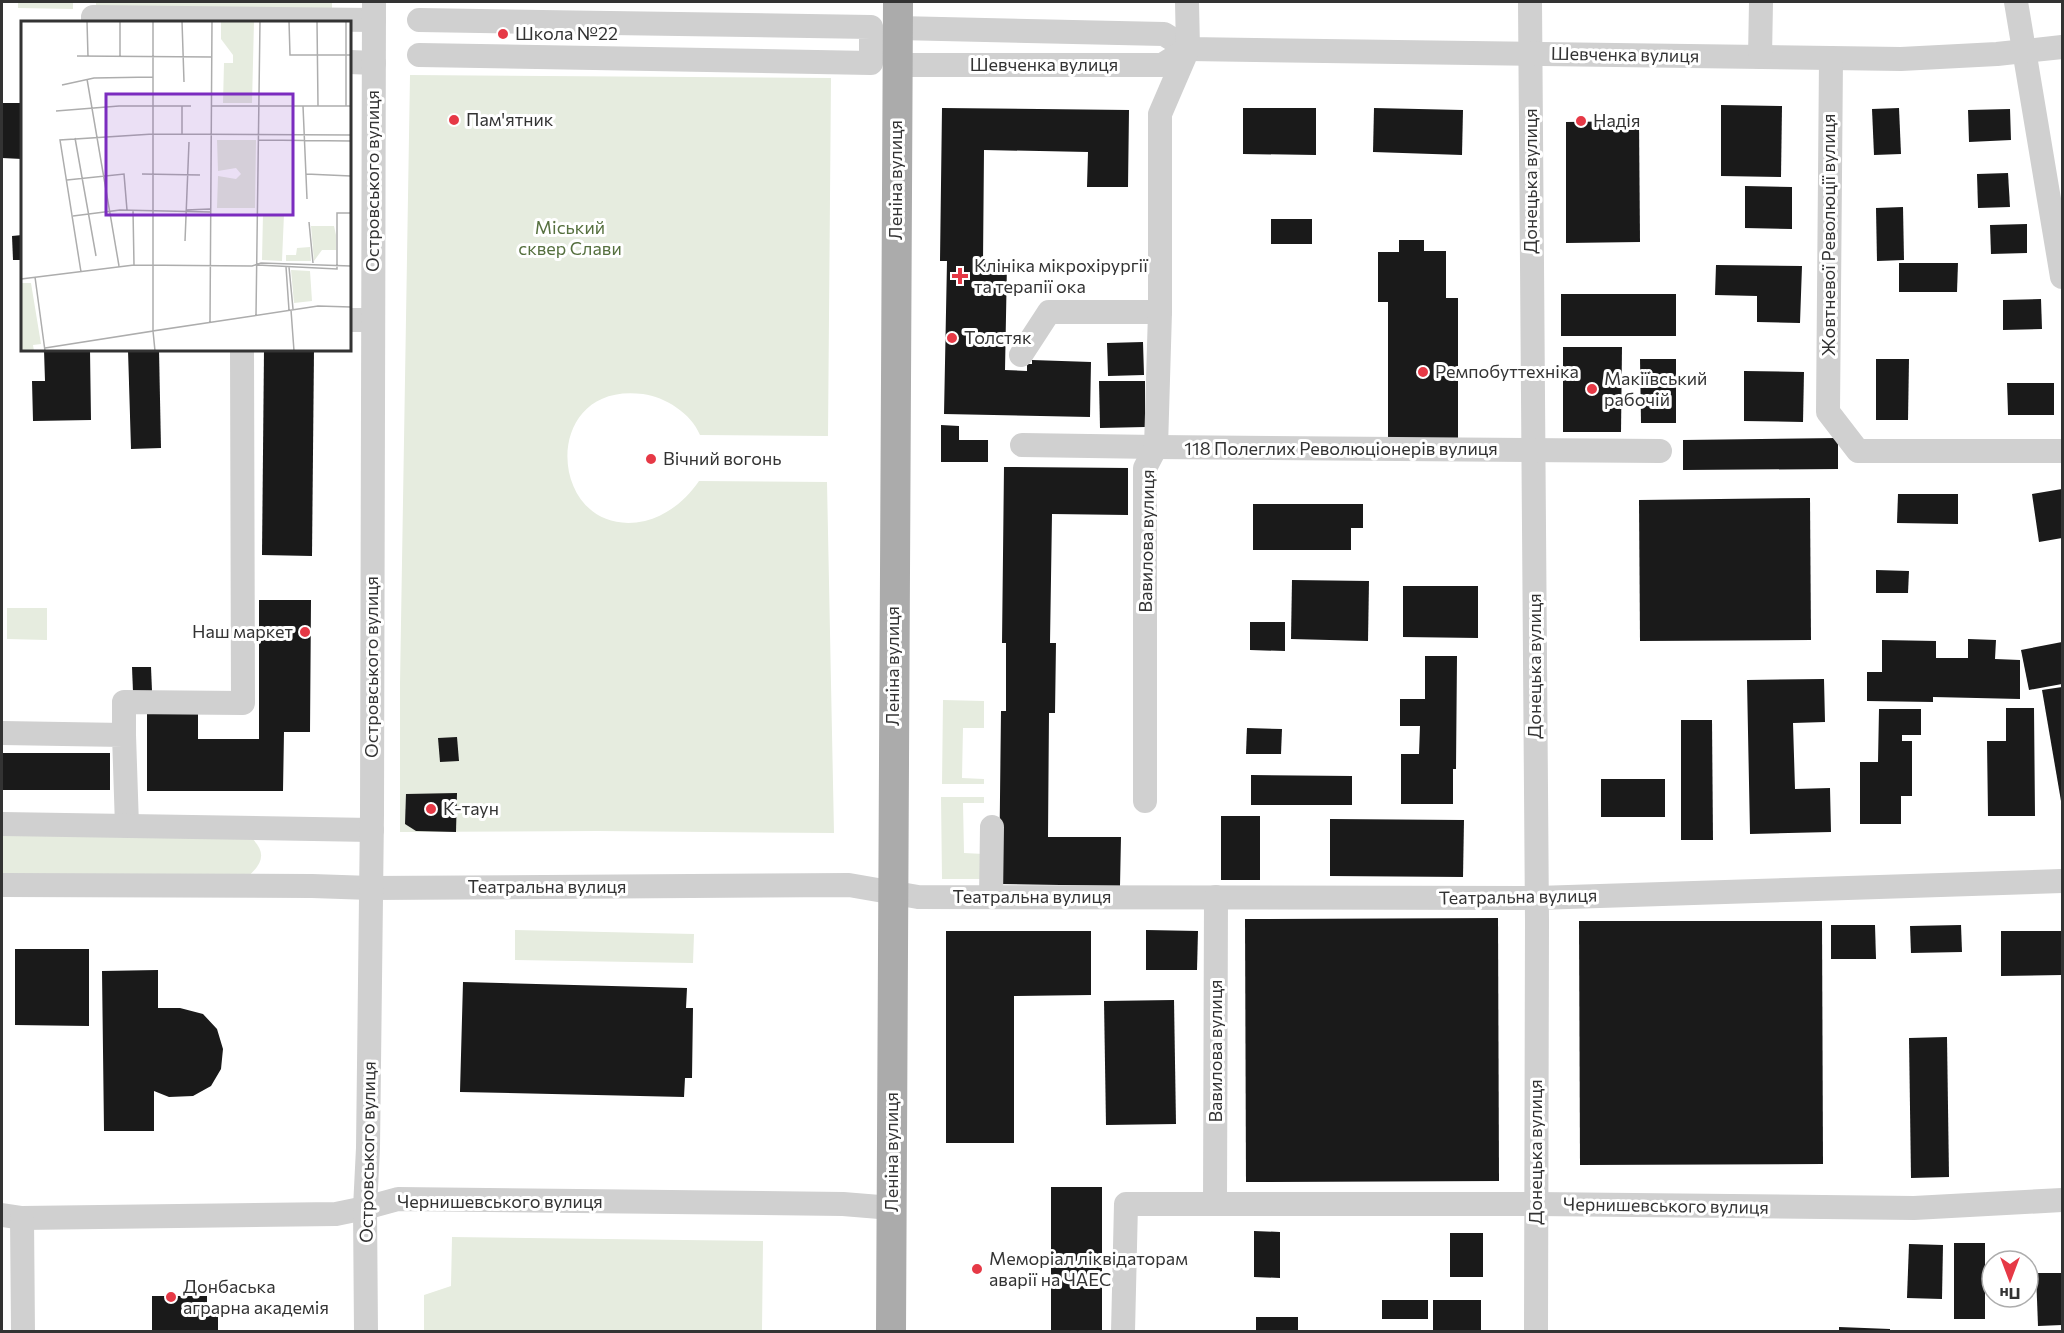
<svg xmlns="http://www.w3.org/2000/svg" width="2064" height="1333" font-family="Commissioner,sans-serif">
  <rect width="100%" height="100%" fill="#fff"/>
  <g fill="#e6ecdf">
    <path d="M18,2H73V9L18,8Z"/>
    <path d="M96,2H332V16L96,14Z"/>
    <path d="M410,75L831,78L828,436L700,435C691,413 665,397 643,394C536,380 548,542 645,521C668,515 686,500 699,481L827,482L834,833L598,831L400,832V684Z"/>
    <path d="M7,608H47V640L7,639Z"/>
    <path d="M943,700L984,701V728H963L962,778L984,779V784H942Z"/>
    <path d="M941,797H984V803H963L964,853L984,854V879H942Z"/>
    <path d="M2,832L247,834C267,850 265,863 246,878L2,877Z"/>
    <path d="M515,930L694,934L693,963L515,960Z"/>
    <path d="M452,1237L763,1241L762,1331H424V1295L451,1286Z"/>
  </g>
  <g fill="#1a1a1a">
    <path d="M2,103H22V159L2,158Z"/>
    <path d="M1721,105L1782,106L1781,177L1721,176Z"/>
    <path d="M942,108L1129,110L1128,187H1087L1088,152L984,150L983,262L1007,263L1005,370L1027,371V364H1032V360L1091,362L1090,417L944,414L947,261H940Z"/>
    <path d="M1243,108H1316V155L1243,154Z"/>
    <path d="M1374,108L1463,110L1462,155L1373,152Z"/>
    <path d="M1899,108L1901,154L1874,155L1872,109Z"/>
    <path d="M2010,109L2011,140L1969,142L1968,110Z"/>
    <path d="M1639,121L1640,242L1566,243V122Z"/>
    <path d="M2008,173L2010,207L1978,208L1977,174Z"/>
    <path d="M1745,186L1792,187V229L1745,228Z"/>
    <path d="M1903,207L1904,260L1877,261L1876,208Z"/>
    <rect x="1271" y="219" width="41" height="25"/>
    <path d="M2027,224V253L1991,254L1990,225Z"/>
    <path d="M22,235V260H13L12,236Z"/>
    <path d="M1399,240H1424V251H1446V298H1458V442H1388V302H1378V252H1399Z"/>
    <path d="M1899,263H1958L1957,292H1899Z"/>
    <path d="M1716,265L1802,266L1800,323L1757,322V296L1715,295Z"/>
    <rect x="1561" y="294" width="115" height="42"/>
    <path d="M2041,299L2042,329L2003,330V300Z"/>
    <path d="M1143,342L1144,375L1108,376L1107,343Z"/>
    <path d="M1563,347H1622L1621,432H1563Z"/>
    <path d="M44,350H90L91,420L33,421L32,381H45Z"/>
    <path d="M128,350H159L161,448L131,449Z"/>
    <path d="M264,350H314L312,556L262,555Z"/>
    <path d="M1640,359H1676V423H1641Z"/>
    <path d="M1876,359H1909L1908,420H1876Z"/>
    <path d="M1744,371L1804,372L1803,422L1744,421Z"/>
    <path d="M1099,381H1145V427L1100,428Z"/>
    <path d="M2007,383H2054V415H2008Z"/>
    <path d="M941,425L959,426V440H988V462H941Z"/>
    <path d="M1838,438V469L1683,470V440Z"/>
    <path d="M1004,467L1128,468V515L1052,514L1050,643H1056L1055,713H1049L1048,837H1121L1120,886L999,884L1001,711H1006V643H1002Z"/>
    <path d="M2062,489V538L2039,542L2032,494Z"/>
    <path d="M1898,494H1958V524L1897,523Z"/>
    <path d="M1810,498L1811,640L1640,641L1639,500Z"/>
    <path d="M1253,504H1363V528H1351V550H1253Z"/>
    <path d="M1876,570L1909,571L1908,593H1876Z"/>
    <path d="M1292,580L1369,581L1368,641L1291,639Z"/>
    <path d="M1403,586H1478V638L1403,637Z"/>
    <path d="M259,600H311L310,732H284L283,791H147V709H198V739H259Z"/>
    <path d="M1250,622H1285V651L1250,650Z"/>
    <path d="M1968,639L1996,640L1995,659L2020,660V699L1933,697V702L1867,701V672H1882V640L1936,641V658H1968Z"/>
    <path d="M2062,642V684L2029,690L2021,650Z"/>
    <path d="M1425,656H1457L1456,769H1453V804H1401V754H1419L1420,726H1400V699H1425Z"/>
    <path d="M132,667H151L152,691L133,692Z"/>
    <path d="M1824,679L1825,722L1793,723L1795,789L1830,788L1831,832L1750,834L1747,680Z"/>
    <path d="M2062,687V801H2061L2042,690Z"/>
    <path d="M2006,708H2034L2035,816H1988L1987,741H2006Z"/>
    <path d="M1879,709H1921V735H1902V741H1912V796H1901V824H1860V762H1878Z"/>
    <path d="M1681,720H1712L1713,840H1681Z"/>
    <path d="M1247,728L1282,729L1281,754H1246Z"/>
    <path d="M457,737L459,761L440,762L438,738Z"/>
    <rect x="2" y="753" width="108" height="37"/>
    <path d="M1251,775L1352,776V805H1251Z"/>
    <rect x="1601" y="779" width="64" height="38"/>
    <path d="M457,793L456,832L416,831L405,824L406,794Z"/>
    <rect x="1221" y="816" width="39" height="64"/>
    <path d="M1330,819L1464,820L1463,877L1330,876Z"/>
    <path d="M1498,918L1499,1181L1246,1182L1245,919Z"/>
    <path d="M1579,921H1822L1823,1164L1580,1165Z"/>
    <path d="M1831,925H1875L1876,959H1831Z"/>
    <path d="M1961,925L1962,952L1911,953L1910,926Z"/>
    <path d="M1146,930L1198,931L1197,970H1146Z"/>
    <path d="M946,931H1091V995L1014,996V1143H946Z"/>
    <path d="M2001,931H2062V975L2001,976Z"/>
    <path d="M15,949H89V1026L15,1025Z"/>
    <path d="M158,970V1008H180L203,1014L217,1029L223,1049L221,1069L211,1086L193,1096L169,1097L154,1091V1131H104L102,971Z"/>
    <path d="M463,982L687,988L686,1008H693L692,1078H685L684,1097L460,1092Z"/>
    <path d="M1174,1000L1176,1124L1106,1125L1104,1001Z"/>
    <path d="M1947,1037L1949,1177L1911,1178L1909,1038Z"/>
    <rect x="1051" y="1187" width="51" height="145"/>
    <path d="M1254,1231L1280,1232V1278L1254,1277Z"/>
    <rect x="1450" y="1233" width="33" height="44"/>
    <rect x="1954" y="1243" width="31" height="76"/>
    <path d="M1909,1244L1943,1245L1942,1299L1907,1298Z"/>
    <path d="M2036,1273H2062V1325L2038,1326Z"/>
    <path d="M152,1296H207V1312H218V1332H152Z"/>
    <rect x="1382" y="1300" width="46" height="19"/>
    <rect x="1433" y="1300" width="48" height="32"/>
    <rect x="1256" y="1317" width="42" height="15"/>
    <path d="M1839,1327L1890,1329V1332H1839Z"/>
  </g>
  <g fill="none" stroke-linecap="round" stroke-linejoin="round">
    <g stroke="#d0d0d0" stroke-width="24">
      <path d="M1530,2L1537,921L1536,1332"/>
      <path d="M2016,2L2062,277"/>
      <path d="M419,20L871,27V63L419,55"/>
      <path d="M93,22V17L374,20"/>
      <path d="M898,28L1164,34L1188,49L1901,59L1997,54L2062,47"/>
      <path d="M1760,57L1761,2"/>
      <path d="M1831,58L1828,412L1858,451H2062"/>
      <path d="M350,62L374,63"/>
      <path d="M897,65H1162L1188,49"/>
      <path d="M350,320H373"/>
      <path d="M1021,355L1049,312H1160"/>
      <path d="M1022,445L1156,447L1660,451"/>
      <path d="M2,733L124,735L127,826"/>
      <path d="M124,735V702L243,703L242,350"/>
      <path d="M1145,801V468L1156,447L1160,312V114L1188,49L1187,2"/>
      <path d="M2,824L372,830"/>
      <path d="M2,885L312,886L371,888L849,885L918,897L1537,898L2062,881"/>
      <path d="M991,897L992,827"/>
      <path d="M1215,1204L1216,897"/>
      <path d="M2,1215L22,1218L336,1214L365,1208L398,1199L843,1204L892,1208"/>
      <path d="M22,1218L23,1332"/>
      <path d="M366,1332L365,1208L368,1148L372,814L374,2"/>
      <path d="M1123,1332L1126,1204H1536L1914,1208L2062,1200"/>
    </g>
    <path stroke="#ababab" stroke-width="30" d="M891,1332L898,2"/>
  </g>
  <g fill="#e63946" stroke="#fff" stroke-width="2">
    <circle cx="503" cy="34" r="6"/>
    <circle cx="454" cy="120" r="6"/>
    <circle cx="1581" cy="121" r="6"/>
    <path d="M957 267h6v6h6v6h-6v6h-6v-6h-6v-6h6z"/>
    <circle cx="952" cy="338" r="6"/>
    <circle cx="1423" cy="372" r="6"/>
    <circle cx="1592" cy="389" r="6"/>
    <circle cx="651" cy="459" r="6"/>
    <circle cx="305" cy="632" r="6"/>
    <circle cx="431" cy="809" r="6"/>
    <circle cx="977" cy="1269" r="6"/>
    <circle cx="171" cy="1297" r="6"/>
  </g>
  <g text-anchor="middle" stroke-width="6" stroke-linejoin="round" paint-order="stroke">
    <g font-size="18" fill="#333" stroke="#fff" text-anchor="start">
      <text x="515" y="40">Школа №22</text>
      <text x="466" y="126">Пам'ятник</text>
      <text x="1593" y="127">Надія</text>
      <text x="974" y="272">Клініка мікрохірургії<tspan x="974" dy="21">та терапії ока</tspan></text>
      <text x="964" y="344">Толстяк</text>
      <text x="1435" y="378">Ремпобуттехніка</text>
      <text x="1604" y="385">Макіївський<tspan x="1604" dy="21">рабочій</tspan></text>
      <text x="663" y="465">Вічний вогонь</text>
      <text x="293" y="638" text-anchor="end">Наш маркет</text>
      <text x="443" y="815">K-таун</text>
      <text x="989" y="1265">Меморіал ліквідаторам<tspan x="989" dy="21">аварії на ЧАЕС</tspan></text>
      <text x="183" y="1293">Донбаська<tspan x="183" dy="21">аграрна академія</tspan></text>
    </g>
    <g font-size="18" fill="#333" stroke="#fff">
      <text transform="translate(1625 55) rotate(1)" y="6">Шевченка вулиця</text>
      <text x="1044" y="71">Шевченка вулиця</text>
      <text transform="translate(896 180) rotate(-90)" y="6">Леніна вулиця</text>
      <text transform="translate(373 181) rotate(-90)" y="6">Островського вулиця</text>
      <text transform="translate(1531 181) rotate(-90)" y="6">Донецька вулиця</text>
      <text transform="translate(1829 235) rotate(-90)" y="6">Жовтневої Революції вулиця</text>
      <text x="1341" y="455">118 Полеглих Революціонерів вулиця</text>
      <text transform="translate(1147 541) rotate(-89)" y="6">Вавилова вулиця</text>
      <text transform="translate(893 666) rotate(-90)" y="6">Леніна вулиця</text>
      <text transform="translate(1535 666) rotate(-90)" y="6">Донецька вулиця</text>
      <text transform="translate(372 667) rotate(-90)" y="6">Островського вулиця</text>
      <text x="547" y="893">Театральна вулиця</text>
      <text x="1032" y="903">Театральна вулиця</text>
      <text transform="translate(1518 897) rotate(-1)" y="6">Театральна вулиця</text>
      <text transform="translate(1216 1051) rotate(-90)" y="6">Вавилова вулиця</text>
      <text transform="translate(368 1152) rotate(-89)" y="6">Островського вулиця</text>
      <text transform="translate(892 1152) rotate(-90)" y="6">Леніна вулиця</text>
      <text transform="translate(1536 1152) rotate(-90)" y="6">Донецька вулиця</text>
      <text x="500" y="1208">Чернишевського вулиця</text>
      <text transform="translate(1666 1206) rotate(1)" y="6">Чернишевського вулиця</text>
    </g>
    <g font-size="18" fill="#56703f" stroke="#fff">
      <text x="570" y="234">Міський<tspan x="570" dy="21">сквер Слави</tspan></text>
    </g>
  </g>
  <g transform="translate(21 21)">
    <rect width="330" height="330" fill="#fff"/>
    <path d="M200,0H233L231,82H202L203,42H212V34L200,18ZM196,119H235L234,187H196L197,155L215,158L220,153L215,147L197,150ZM242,193H263L261,240L241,239ZM290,205H313L315,214V229H301L293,240ZM289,226L290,240H265V234H275L276,227ZM270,249L289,250L291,280L273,282ZM0,262H10L20,323L12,324L13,330H0Z" fill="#e6ecdf"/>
    <path fill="none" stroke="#adadad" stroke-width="1.5" d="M66,0L67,36M161,0L163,61M268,0L269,34H330M296,0L297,85M325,0V85M56,35L191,36M99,36V0M66,58L98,245M41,64L73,57L132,56M191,85H330M282,85L286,178M35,90L98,85H170M161,113V85M54,117L75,235M238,119L330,120M121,153L179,154M285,153L330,155M46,159L103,153L106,189M112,189L113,244M165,189L189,188M52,195L99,189L190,191M288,201L292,242M164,220L168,121M236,244L316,248V192H330M265,246L268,289M268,246L272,288M60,251L39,119L132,113L330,114M14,256L24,330M0,258L113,244L231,245L240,242L330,245M270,289L273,330M235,294L239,0M189,301L191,0M24,327L132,310V0M134,330L132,310L297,285L330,286"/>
    <path fill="#7b2cbf" fill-opacity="0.15" stroke="#7b2cbf" stroke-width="3" d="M85,73H272V194H85Z"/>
    <rect width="330" height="330" fill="none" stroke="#333" stroke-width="3"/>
  </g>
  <rect width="2064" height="1333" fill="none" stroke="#333333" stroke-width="6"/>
  <g transform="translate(2010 1279) rotate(180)"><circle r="28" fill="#ffffff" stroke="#adadad" stroke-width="1.5"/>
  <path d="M0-4.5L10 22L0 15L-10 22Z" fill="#e63946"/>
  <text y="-9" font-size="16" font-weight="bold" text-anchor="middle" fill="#333333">Пн</text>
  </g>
</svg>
